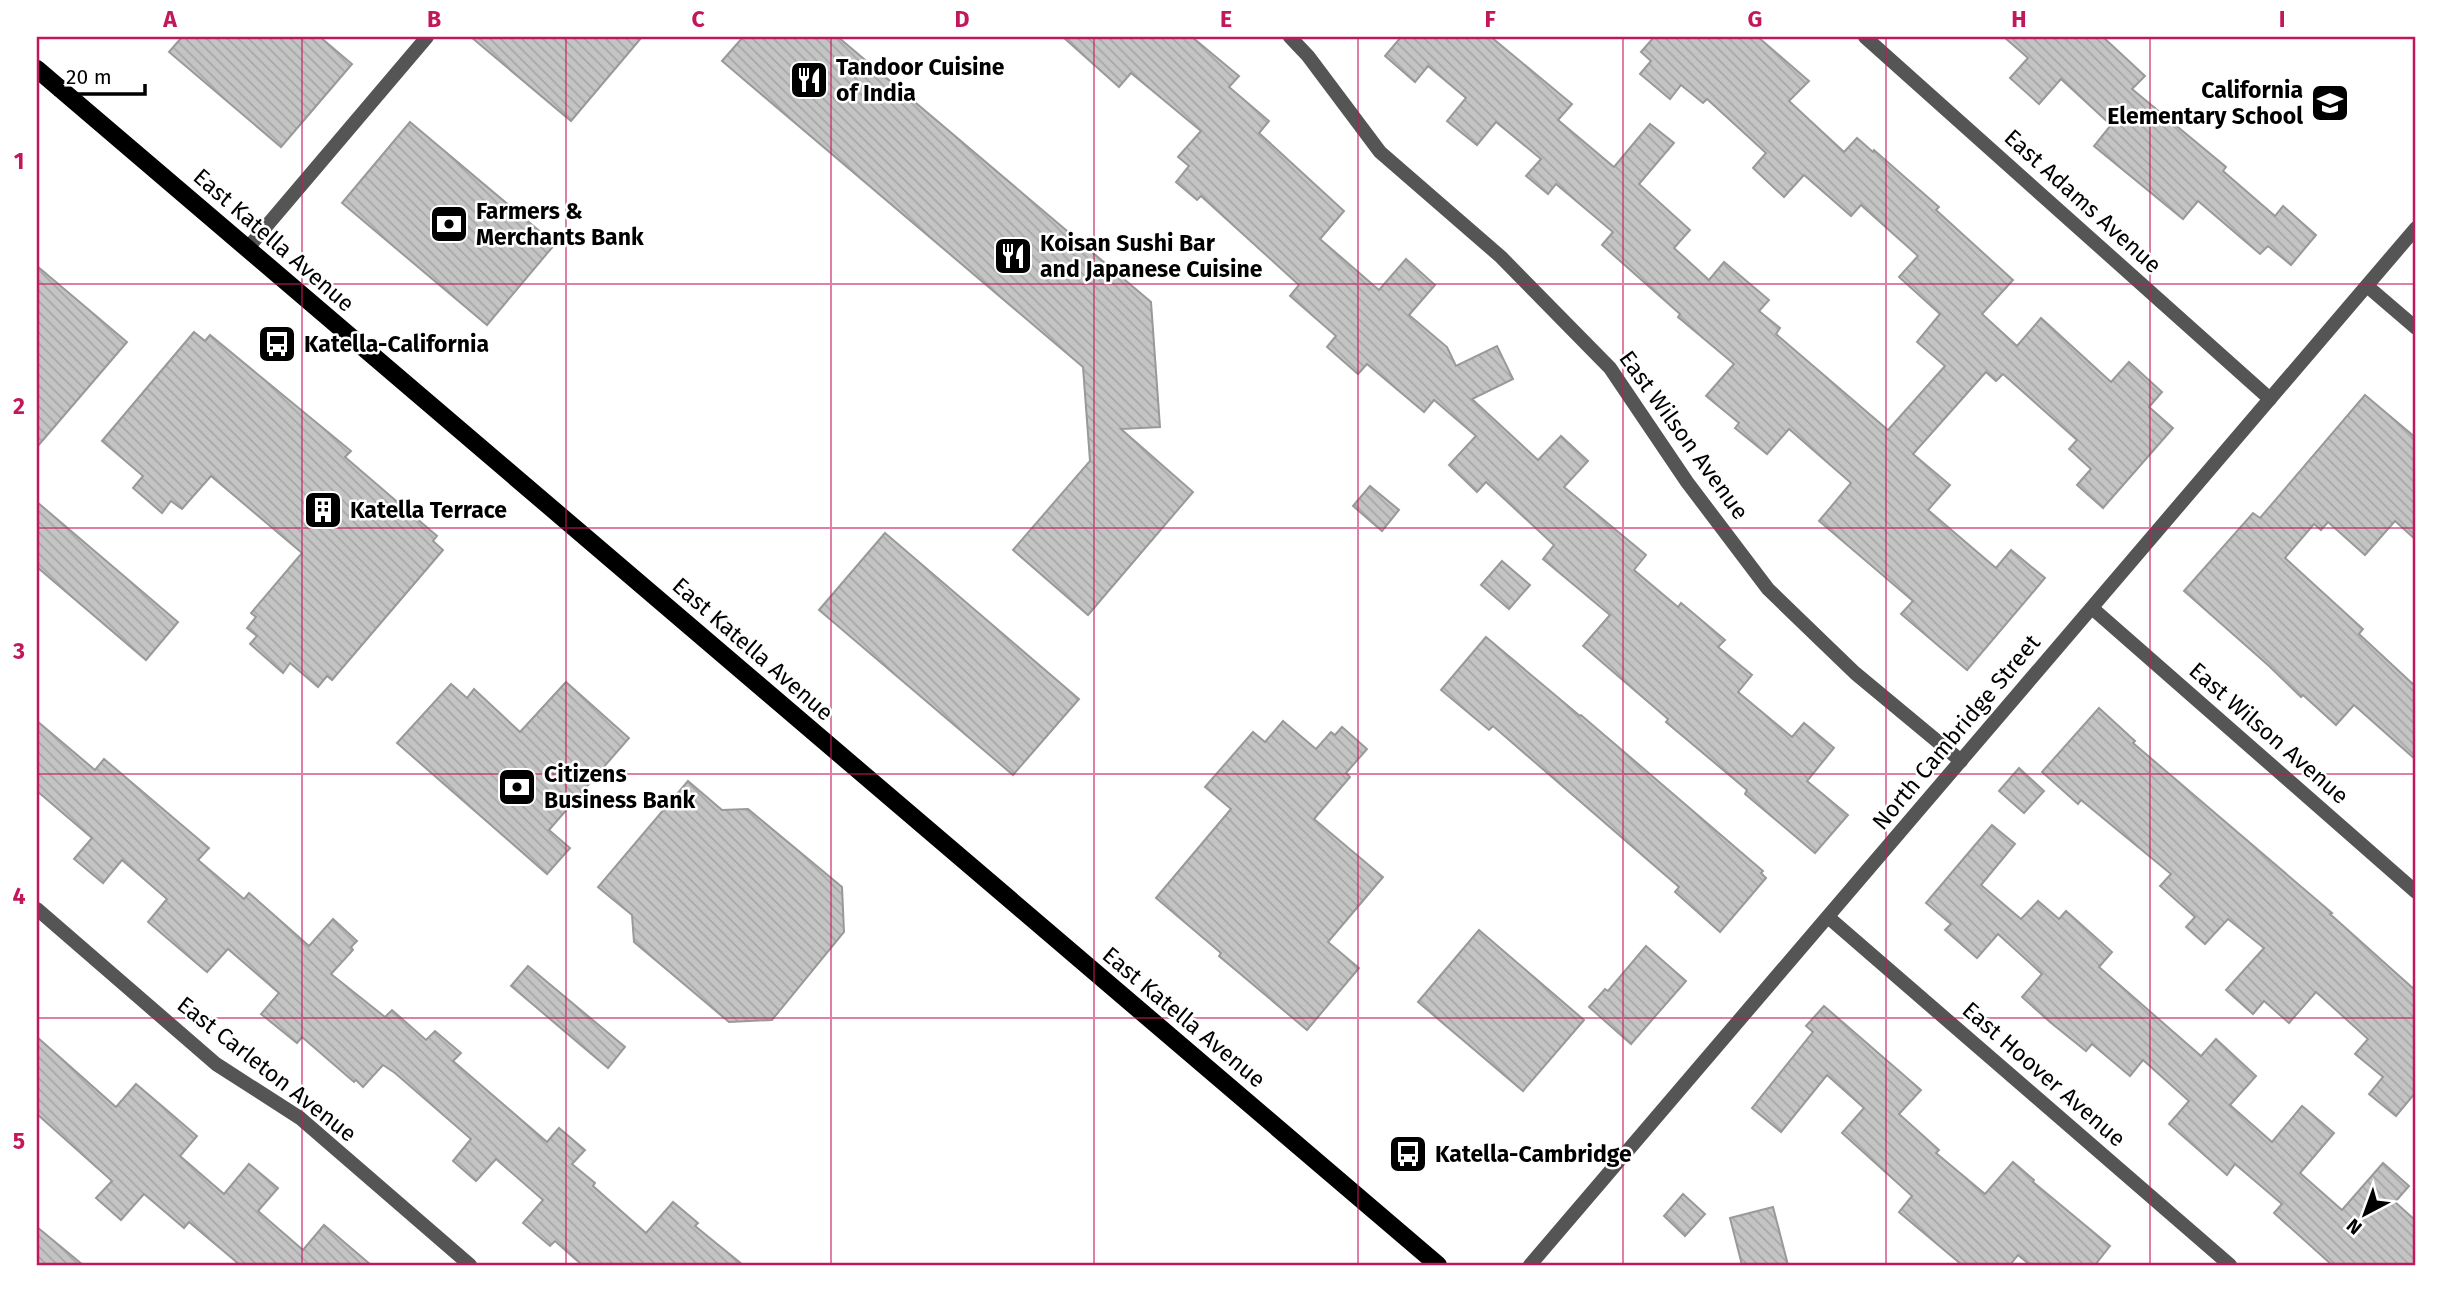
<svg xmlns="http://www.w3.org/2000/svg" width="2453" height="1302" font-family="'Fira Sans',sans-serif">
  <defs>
    <pattern id="building-back-hatch" width="6" height="6" patternUnits="userSpaceOnUse" patternTransform="scale(1.75)"><rect width="6" height="6" fill="#c4c4c4"/><path d="M-1 5l2 2M0 0l6 6M5-1l2 2" fill="none" stroke="#a7a7a7"/></pattern>
  </defs>
  <rect width="100%" height="100%" fill="#fff"/>
  <g fill="url(#building-back-hatch)" stroke="#999" stroke-width="2">
    <path d="M182,37H320L352,64L281,147L169,52Z"/>
    <path d="M471,37H642L571,121Z"/>
    <path d="M743,37H838L1151,302L1160,427L1121,429L1193,492L1088,615L1013,550L1090,461L1083,367L722,61Z"/>
    <path d="M1063,37H1192L1239,76L1229,87L1269,121L1259,133L1344,211L1320,239L1379,290L1406,259L1435,285L1409,315L1447,347L1456,366L1497,346L1513,379L1472,399L1538,460L1561,436L1588,461L1564,487L1646,555L1634,570L1678,607L1681,603L1725,640L1718,647L1752,675L1738,692L1792,737L1804,723L1834,748L1807,781L1848,815L1815,853L1745,794L1747,790L1666,722L1668,719L1583,646L1610,615L1543,559L1554,545L1486,482L1477,492L1449,465L1476,436L1434,400L1424,412L1367,364L1358,374L1327,347L1336,336L1290,296L1299,285L1201,196L1197,200L1176,182L1189,166L1178,157L1201,131L1131,73L1119,87Z"/>
    <path d="M1401,37H1491L1572,104L1558,120L1614,167L1650,124L1674,143L1639,184L1690,230L1674,248L1709,280L1724,262L1769,300L1759,311L1780,328L1776,334L1888,430L1945,366L1917,342L1940,314L1899,277L1918,256L1861,205L1851,216L1804,175L1784,197L1753,168L1766,153L1707,99L1703,103L1681,85L1670,99L1640,74L1651,61L1641,52L1654,37H1758L1809,81L1789,101L1844,152L1857,138L1873,152L1874,150L1939,207L1936,210L2013,280L1982,314L2017,346L2041,318L2111,382L2129,362L2162,392L2149,407L2173,428L2103,508L2077,485L2091,469L2069,449L2077,440L2003,374L1996,381L1986,372L1913,454L1950,485L1928,510L1996,568L2011,550L2045,578L1967,670L1901,614L1913,601L1819,521L1851,483L1789,429L1767,454L1735,428L1739,423L1706,396L1734,364L1678,317L1680,314L1602,245L1613,232L1556,184L1548,194L1526,176L1541,159L1496,122L1477,145L1447,121L1466,98L1428,66L1415,82L1385,56Z"/>
    <path d="M2004,37H2103L2145,76L2132,89L2226,167L2223,171L2275,216L2283,206L2316,235L2291,265L2268,246L2260,254L2198,201L2183,219L2094,146L2111,125L2061,79L2039,104L2010,78L2028,58Z"/>
    <path d="M410,122L555,244L487,325L342,203Z"/>
    <path d="M37,266L127,342L37,447Z"/>
    <path d="M194,332L205,341L210,335L351,451L345,457L437,536L433,541L443,550L332,680L327,676L318,687L290,663L283,673L250,644L257,636L247,628L256,617L251,613L302,553L211,476L182,509L171,501L162,513L133,488L143,476L102,441Z"/>
    <path d="M2365,395L2416,438V540L2395,521L2365,555L2328,522L2321,530L2314,524L2285,558L2363,629L2359,634L2416,687V760L2354,705L2336,725L2303,695L2301,697L2269,666L2184,591L2253,513L2260,518Z"/>
    <path d="M1370,486L1399,510L1382,531L1353,506Z"/>
    <path d="M37,502L178,622L146,660L37,567Z"/>
    <path d="M885,533L1079,699L1013,775L819,610Z"/>
    <path d="M1502,561L1530,585L1509,609L1481,585Z"/>
    <path d="M1486,637L1580,716L1581,715L1763,871L1761,873L1766,878L1720,932L1675,892L1679,887L1493,726L1489,730L1441,690Z"/>
    <path d="M566,682L629,738L549,830L570,848L547,874L397,743L451,684L467,698L474,689L520,732Z"/>
    <path d="M2099,708L2135,741L2133,743L2332,913L2330,914L2416,991V1092L2396,1116L2369,1094L2383,1077L2355,1054L2368,1039L2316,992L2289,1023L2264,1001L2253,1014L2226,990L2264,948L2228,919L2205,944L2186,927L2195,917L2160,886L2171,874L2081,800L2078,804L2042,772Z"/>
    <path d="M37,721L95,770L104,759L209,848L198,860L244,899L249,893L309,946L333,919L357,941L351,947L353,950L331,974L385,1017L392,1010L426,1040L435,1031L461,1053L453,1061L547,1142L559,1128L585,1150L572,1164L595,1183L593,1186L646,1233L673,1202L698,1223L695,1226L743,1265H582L555,1241L550,1246L523,1223L543,1200L496,1159L476,1181L453,1161L471,1139L395,1073L383,1065L363,1087L356,1080L354,1082L302,1037L297,1043L261,1014L279,993L228,949L207,972L148,922L167,899L122,860L103,883L74,859L92,838L37,791Z"/>
    <path d="M1283,721L1316,749L1331,732L1335,735L1342,727L1367,749L1346,773L1350,777L1314,819L1383,877L1328,942L1359,968L1307,1030L1219,956L1221,953L1156,898L1231,809L1205,787L1253,732L1265,742Z"/>
    <path d="M2019,768L2044,791L2024,813L1999,791Z"/>
    <path d="M688,781L722,810L748,809L842,887L844,932L772,1020L729,1022L634,942L632,915L598,887Z"/>
    <path d="M1992,825L2015,844L1981,885L2021,919L2038,901L2059,919L2066,911L2112,952L2099,967L2201,1056L2216,1039L2256,1076L2230,1105L2272,1142L2302,1106L2334,1133L2300,1173L2342,1210L2383,1163L2409,1186L2395,1202L2416,1221V1265H2332L2274,1213L2282,1204L2235,1164L2227,1175L2169,1124L2189,1101L2143,1060L2130,1076L2092,1044L2086,1051L2050,1022L2022,997L2042,974L1998,934L1977,958L1945,930L1951,924L1926,903Z"/>
    <path d="M1479,930L1584,1020L1523,1091L1418,1002Z"/>
    <path d="M1646,946L1686,981L1631,1044L1589,1007L1605,989L1608,991Z"/>
    <path d="M528,966L625,1047L608,1068L511,986Z"/>
    <path d="M1824,1006L1921,1090L1899,1114L1939,1150L1936,1153L1985,1194L2013,1162L2034,1180L2033,1182L2110,1246L2095,1265H2030L2018,1255L2010,1265H1962L1899,1212L1912,1196L1842,1133L1864,1108L1827,1075L1781,1132L1752,1108L1813,1032L1806,1026Z"/>
    <path d="M37,1037L116,1107L136,1084L169,1112L197,1136L180,1156L224,1194L249,1164L278,1188L258,1211L303,1250L324,1225L371,1265H240L189,1222L184,1228L144,1194L121,1220L96,1198L112,1181L37,1114Z"/>
    <path d="M1683,1194L1705,1214L1685,1236L1664,1216Z"/>
    <path d="M1773,1207L1788,1265H1742L1730,1218Z"/>
    <path d="M37,1227L83,1265H37Z"/>
  </g>
  <g fill="none" stroke-linecap="round" stroke-linejoin="round">
    <g stroke="#555" stroke-width="14">
      <path d="M1290,37L1308,56L1380,152L1501,257L1610,368L1687,482L1768,589L1855,673L1961,761"/>
      <path d="M1865,37L2270,399"/>
      <path d="M247,249L427,37"/>
      <path d="M2367,286L2416,328"/>
      <path d="M2092,608L2416,892"/>
      <path d="M37,909L216,1064L300,1118L470,1265"/>
      <path d="M1828,917L2230,1265"/>
    </g>
    <path stroke="#555" stroke-width="14" d="M1530,1265L2416,228"/>
    <path stroke="#000" stroke-width="18" d="M37,69L1438,1265"/>
  </g>
  <path fill="none" stroke="#c2185b" stroke-width="2" stroke-opacity="0.55" d="M302,37V1265M566,37V1265M831,37V1265M1094,37V1265M1358,37V1265M1623,37V1265M1886,37V1265M2150,37V1265M37,284H2416M37,528H2416M37,774H2416M37,1018H2416"/>
  <defs>
    <symbol id="restaurant-square" viewBox="-11 -11 22 22"><rect x="-9" y="-9" width="18" height="18" rx="4" fill="#000" stroke="#fff"/><path d="M-5-6h1v4h1v-4h1v4h1v-4h1v5L-1.5 .5V6h-2V.5L-5-1ZM5-6V6H3V1.5H1.5Q1.5-4 5-6Z" fill="#fff"/></symbol>
    <symbol id="school-square" viewBox="-11 -11 22 22"><rect x="-9" y="-9" width="18" height="18" rx="4" fill="#000" stroke="#fff"/><path d="M0-5L7-2L0 1L-7-2ZM-4 1L0 2.5L4 1V4Q0 6-4 4Z" fill="#fff"/></symbol>
    <symbol id="bank-square" viewBox="-11 -11 22 22"><rect x="-9" y="-9" width="18" height="18" rx="4" fill="#000" stroke="#fff"/><path d="M-6-4H6V4H-6ZM0-2.3a2.3 2.3 0 1 0 0 4.6a2.3 2.3 0 1 0 0-4.6Z" fill="#fff"/></symbol>
    <symbol id="bus-square" viewBox="-11 -11 22 22"><rect x="-9" y="-9" width="18" height="18" rx="4" fill="#000" stroke="#fff"/><path d="M-5-6H5V4H4V6H2V4H-2V6H-4V4H-5ZM-3.5-4V0h7V-4ZM-3.5 1.2v1.5H-2V1.2ZM2 1.2v1.5H3.5V1.2Z" fill="#fff"/></symbol>
    <symbol id="building-square" viewBox="-11 -11 22 22"><rect x="-9" y="-9" width="18" height="18" rx="4" fill="#000" stroke="#fff"/><path d="M-4-6H4V6H1V3H-1V6H-4ZM-2.5-4.3h1.7v1.8h-1.7ZM.8-4.3h1.7v1.8H.8ZM-2.5-1h1.7V.8h-1.7ZM.8-1h1.7V.8H.8Z" fill="#fff"/></symbol>
  </defs>
  <g fill-rule="evenodd">
    <use href="#restaurant-square" x="787" y="58" width="44" height="44"/>
    <use href="#school-square" x="2308" y="81" width="44" height="44"/>
    <use href="#bank-square" x="427" y="202" width="44" height="44"/>
    <use href="#restaurant-square" x="991" y="234" width="44" height="44"/>
    <use href="#bus-square" x="255" y="322" width="44" height="44"/>
    <use href="#building-square" x="301" y="488" width="44" height="44"/>
    <use href="#bank-square" x="495" y="765" width="44" height="44"/>
    <use href="#bus-square" x="1386" y="1132" width="44" height="44"/>
  </g>
  <g text-anchor="middle" stroke-width="5" stroke-linejoin="round" paint-order="stroke">
    <g font-size="23" font-weight="bold" fill="#000" stroke="#fff" text-anchor="start">
      <text x="836" y="75">Tandoor Cuisine<tspan x="836" dy="26">of India</tspan></text>
      <text x="2303" y="98" text-anchor="end">California<tspan x="2303" dy="26">Elementary School</tspan></text>
      <text x="476" y="219">Farmers &amp;<tspan x="476" dy="26">Merchants Bank</tspan></text>
      <text x="1040" y="251">Koisan Sushi Bar<tspan x="1040" dy="26">and Japanese Cuisine</tspan></text>
      <text x="304" y="352">Katella-California</text>
      <text x="350" y="518">Katella Terrace</text>
      <text x="544" y="782">Citizens<tspan x="544" dy="26">Business Bank</tspan></text>
      <text x="1435" y="1162">Katella-Cambridge</text>
    </g>
    <g font-size="23" fill="#000" stroke="#fff">
      <text transform="translate(2083 201) rotate(42)" y="8">East Adams Avenue</text>
      <text transform="translate(274 240) rotate(41)" y="8">East Katella Avenue</text>
      <text transform="translate(1684 435) rotate(54)" y="8">East Wilson Avenue</text>
      <text transform="translate(753 649) rotate(41)" y="8">East Katella Avenue</text>
      <text transform="translate(1956 732) rotate(-50)" y="8">North Cambridge Street</text>
      <text transform="translate(2269 733) rotate(41)" y="8">East Wilson Avenue</text>
      <text transform="translate(1184 1017) rotate(40)" y="8">East Katella Avenue</text>
      <text transform="translate(267 1069) rotate(38)" y="8">East Carleton Avenue</text>
      <text transform="translate(2044 1074) rotate(41)" y="8">East Hoover Avenue</text>
    </g>
  </g>
  <rect width="2453" height="1302" fill="none" stroke="#ffffff" stroke-width="77"/>
  <g transform="translate(2365 1214) rotate(221)" stroke="#ffffff" stroke-width="5" paint-order="stroke">
  <path d="M0-5L12 26L0 18L-12 26Z" fill="#000000"/>
  <text y="-10" font-size="19" font-weight="bold" text-anchor="middle" fill="#000000">N</text>
  </g>
  <path d="M56 84v10h89v-10" fill="none" stroke="#000000" stroke-width="3.5"/>
  <text x="66" y="84" font-size="21" fill="#000000" stroke="#ffffff" stroke-width="5" paint-order="stroke">20 m</text>
  <rect x="38" y="38" width="2376" height="1226" fill="none" stroke="#c2185b" stroke-width="2.5"/>
  <g font-size="23" text-anchor="middle" font-weight="bold" fill="#c2185b">
    <text x="170" y="27">A</text>
    <text x="434" y="27">B</text>
    <text x="698" y="27">C</text>
    <text x="962" y="27">D</text>
    <text x="1226" y="27">E</text>
    <text x="1490" y="27">F</text>
    <text x="1755" y="27">G</text>
    <text x="2019" y="27">H</text>
    <text x="2282" y="27">I</text>
    <text x="19" y="169">1</text>
    <text x="19" y="414">2</text>
    <text x="19" y="659">3</text>
    <text x="19" y="904">4</text>
    <text x="19" y="1149">5</text>
  </g>
</svg>
